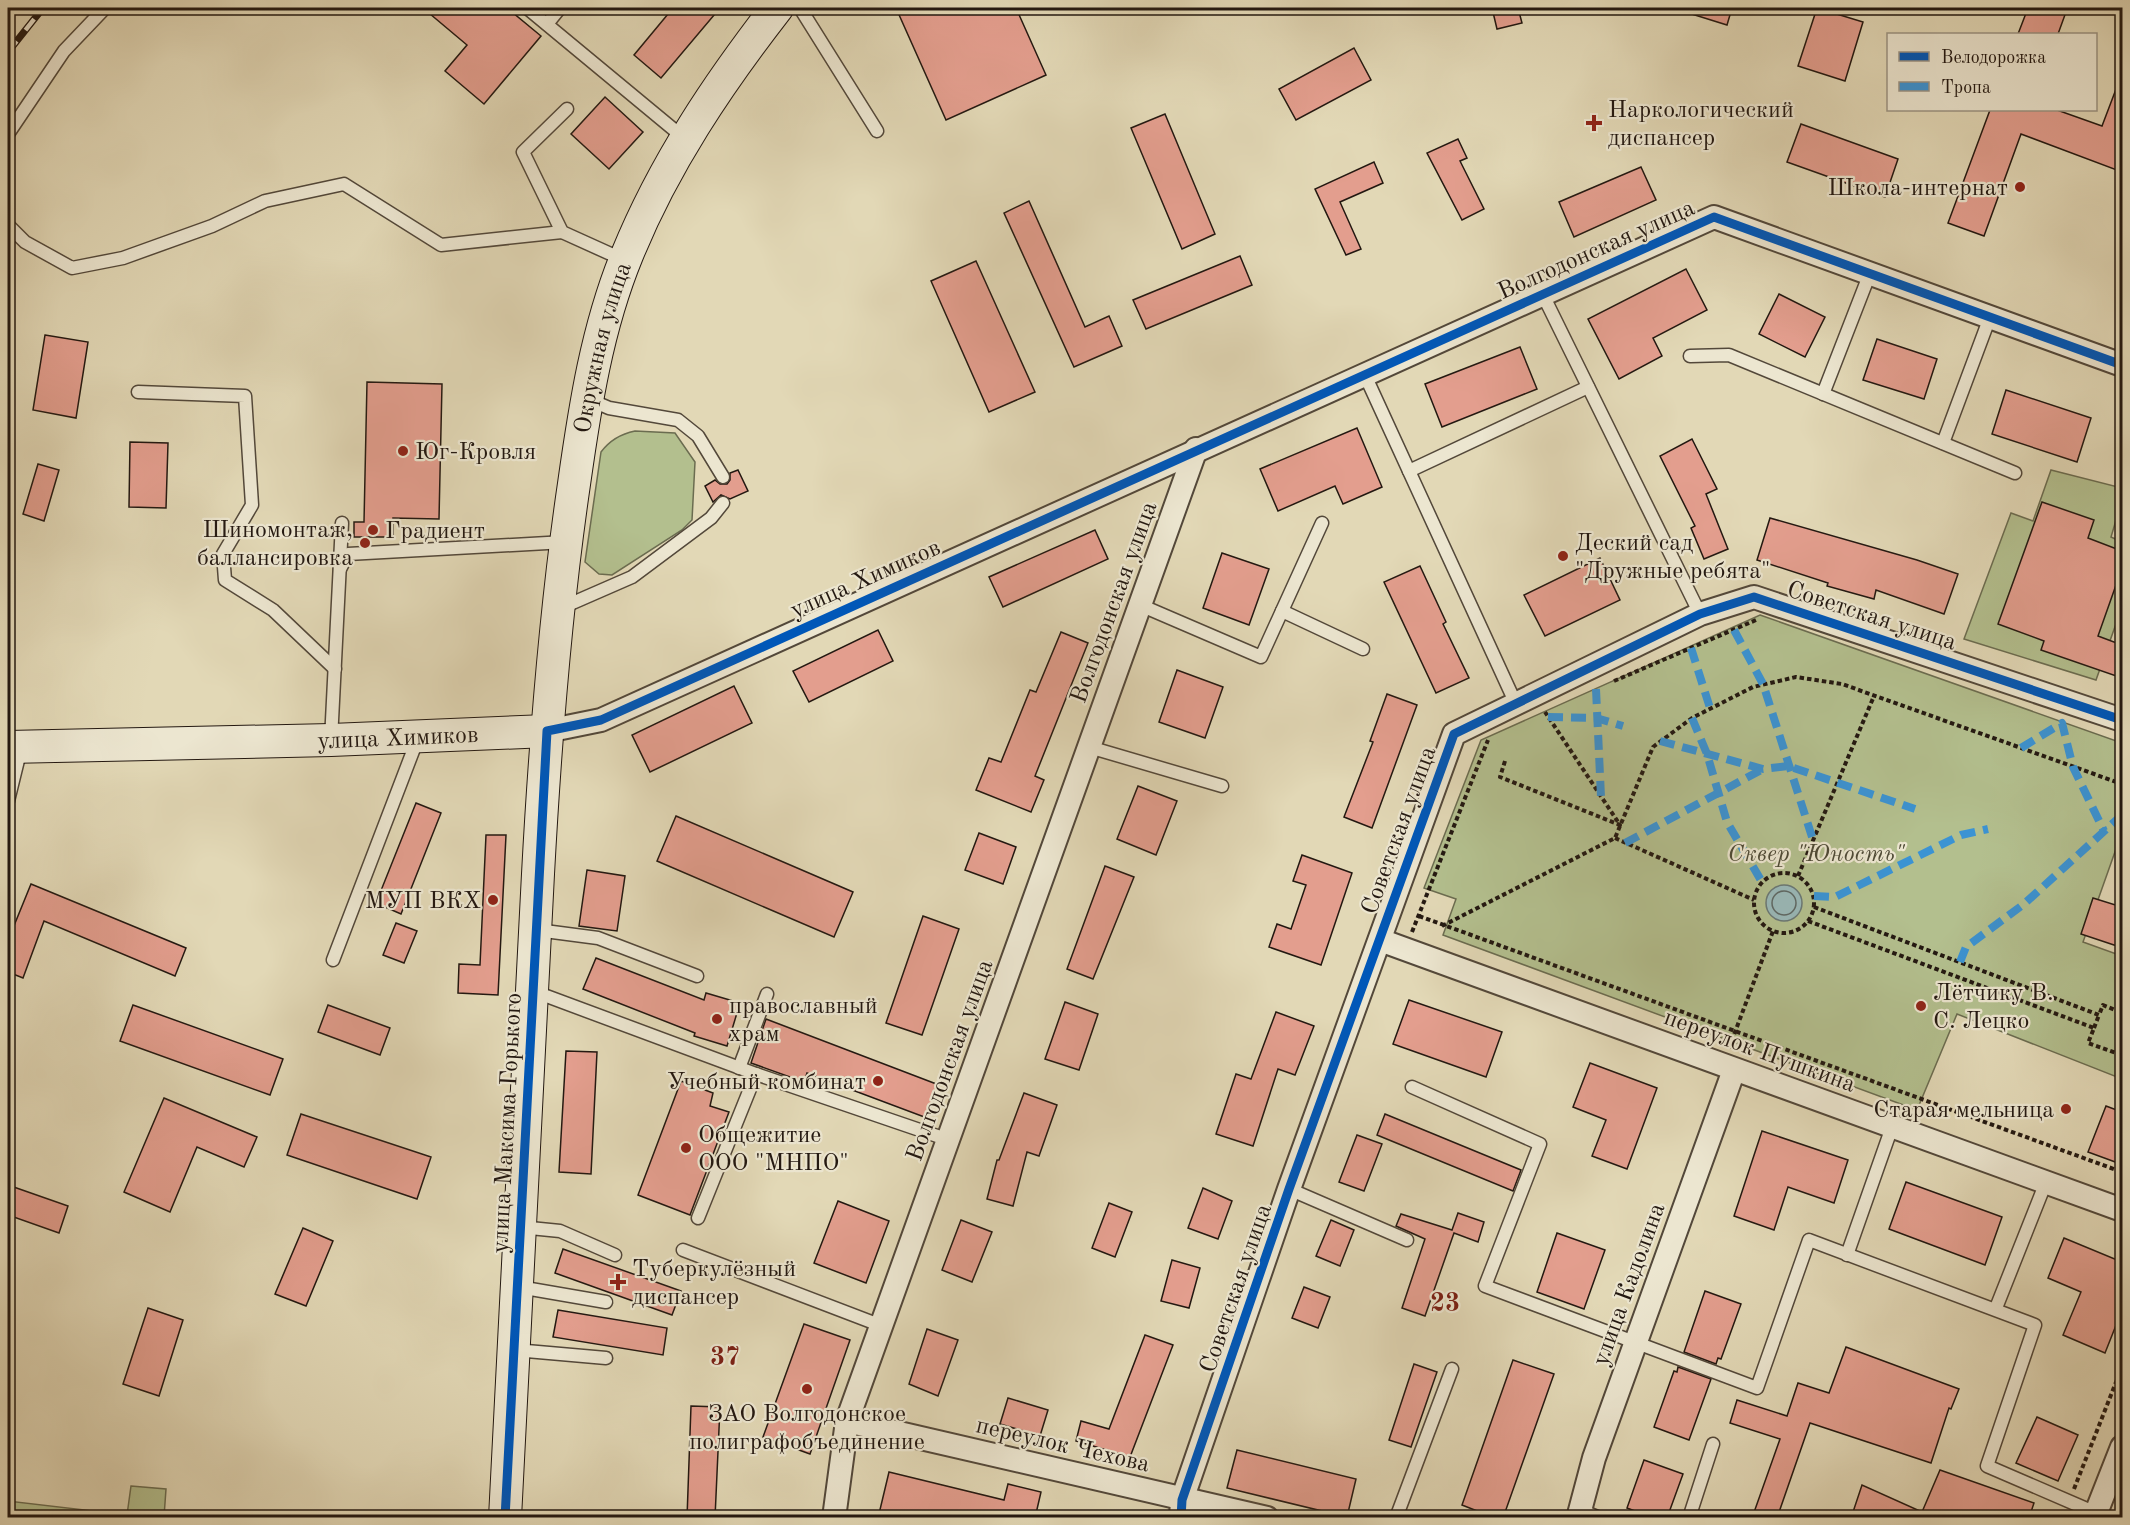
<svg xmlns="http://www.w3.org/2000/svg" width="2130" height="1525" font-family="'Old Standard TT',serif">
  <rect width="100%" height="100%" fill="#e2d8b6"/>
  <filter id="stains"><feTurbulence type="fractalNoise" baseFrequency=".00333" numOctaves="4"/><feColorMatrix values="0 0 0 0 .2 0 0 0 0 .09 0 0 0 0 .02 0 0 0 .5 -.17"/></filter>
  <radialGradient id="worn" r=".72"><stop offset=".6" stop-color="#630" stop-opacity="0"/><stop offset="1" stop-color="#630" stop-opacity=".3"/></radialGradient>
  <g fill="#b3bf8e" stroke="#6b6c50" stroke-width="1.5">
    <path d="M635,431L675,433L695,462L692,520L682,530L612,575L599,574L585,562L601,452C610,440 620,434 635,431Z"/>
    <path d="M2051,470L2122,488V500L2111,537L2122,542V607L2096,680L1964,639L2011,513L2033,521Z"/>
    <path d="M1760,615L2122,743V832L2083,942L2122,956V1079L1957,1014L1917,1110L1443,935L1456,899L1424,888L1481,740Z"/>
    <path d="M131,1486L166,1489L164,1517H8V1501L127,1515Z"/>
  </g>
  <circle fill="#99b8b8" stroke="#6a7875" stroke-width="1.5" cx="1784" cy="903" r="18"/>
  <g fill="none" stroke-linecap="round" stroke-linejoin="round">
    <circle stroke="#5e6864" stroke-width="1.5" cx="1784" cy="903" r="12"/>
  </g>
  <g fill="#e39e8e" stroke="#231811" stroke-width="1.5">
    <path d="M423,8H507L541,36L484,104L445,71L467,45Z"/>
    <path d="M673,8H720L661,78L634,55Z"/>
    <path d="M896,8H1016L1046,75L946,120Z"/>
    <path d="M1492,8H1518L1522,23L1497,29Z"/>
    <path d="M1683,8H1732L1727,25L1682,11Z"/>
    <path d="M1817,8L1863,22L1845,81L1798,66Z"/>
    <path d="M2028,8H2055L2066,12L2058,34H2018Z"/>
    <path d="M1354,48L1371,80L1296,120L1279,89Z"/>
    <path d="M2121,76L2122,172L2021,134L1984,236L1948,223L1990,110H2057L2102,126Z"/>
    <path d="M605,97L643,132L609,169L571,134Z"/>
    <path d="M1165,114L1215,234L1182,249L1131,128Z"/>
    <path d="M1801,124L1898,159L1885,197L1787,162Z"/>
    <path d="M1458,139L1467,158L1460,161L1484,209L1462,220L1427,153Z"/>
    <path d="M1374,162L1383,183L1340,202L1361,249L1346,255L1315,189Z"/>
    <path d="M1641,167L1656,200L1574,237L1559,202Z"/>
    <path d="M1029,201L1085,327L1109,316L1122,346L1074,367L1004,213Z"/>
    <path d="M1240,256L1252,285L1146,329L1133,300Z"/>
    <path d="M976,261L1035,392L989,412L931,281Z"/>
    <path d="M1686,269L1707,310L1653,338L1662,356L1619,379L1588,319Z"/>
    <path d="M1779,294L1825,317L1805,357L1759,334Z"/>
    <path d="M45,335L88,342L76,418L33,410Z"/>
    <path d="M1877,339L1937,359L1924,399L1863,380Z"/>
    <path d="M1520,347L1537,389L1442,427L1425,384Z"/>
    <path d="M367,382L442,384L439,519L393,518V537H354V522H364Z"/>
    <path d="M2006,390L2091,418L2077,462L1992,434Z"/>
    <path d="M1357,428L1382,487L1343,504L1335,486L1278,511L1260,469Z"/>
    <path d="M1692,439L1717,489L1706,494L1728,549L1704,559L1691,528L1695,526L1660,456Z"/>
    <path d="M130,442L168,443L166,508L129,507Z"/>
    <path d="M38,464L59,470L44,521L23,514Z"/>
    <path d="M738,470L748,491L730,499L721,495L713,502L705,486L715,480L720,484H727L730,480V473Z"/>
    <path d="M2042,502L2094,520L2088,538L2122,551V568L2098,636L2122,645V678L2041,650L2044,641L1998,624Z"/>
    <path d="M1770,518L1917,560L1958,574L1944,614L1876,590L1874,599L1827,586L1828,583L1757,560Z"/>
    <path d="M1095,530L1108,559L1003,607L989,577Z"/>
    <path d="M1222,553L1269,569L1249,625L1203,608Z"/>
    <path d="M1600,558L1620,600L1545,636L1524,595Z"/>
    <path d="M1420,566L1446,622L1443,624L1469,678L1436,693L1384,582Z"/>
    <path d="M878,630L893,661L809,702L793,671Z"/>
    <path d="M1061,632L1088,643L1035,776L1044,780L1031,812L976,790L989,758L1001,762L1030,690L1036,692Z"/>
    <path d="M1177,670L1223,687L1205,738L1159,722Z"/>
    <path d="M734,686L752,723L650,772L632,735Z"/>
    <path d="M1387,694L1417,705L1372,828L1344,817L1373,742L1370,741Z"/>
    <path d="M1138,786L1177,801L1156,855L1117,839Z"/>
    <path d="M416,803L441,813L401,914L376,903Z"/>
    <path d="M676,816L853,892L834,937L657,861Z"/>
    <path d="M979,833L1016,847L1003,884L965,870Z"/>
    <path d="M486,835H506L498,995L458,993L459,964L480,965Z"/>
    <path d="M1302,855L1352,873L1321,965L1269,947L1277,924L1291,929L1306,885L1293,881Z"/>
    <path d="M1105,866L1134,877L1093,979L1067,969Z"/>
    <path d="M587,870L625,876L617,931L579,926Z"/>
    <path d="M31,884L186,948L175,976L44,921L23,978L8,972V932L11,933Z"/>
    <path d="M2093,898L2122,907V929L2117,946L2081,934Z"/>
    <path d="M923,916L959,929L922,1035L886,1023Z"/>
    <path d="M396,923L417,931L404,963L383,955Z"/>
    <path d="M596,958L704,1000L706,993L740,1003L727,1046L694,1036L695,1033L583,989Z"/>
    <path d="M1409,1000L1502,1032L1486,1077L1393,1044Z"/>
    <path d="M1065,1002L1098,1014L1079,1070L1045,1059Z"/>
    <path d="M133,1005L283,1059L270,1095L120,1041Z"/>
    <path d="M328,1005L390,1028L380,1055L318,1032Z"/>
    <path d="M1276,1012L1314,1026L1295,1075L1278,1069L1253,1146L1216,1134L1236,1074L1251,1079Z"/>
    <path d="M766,1019L939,1085L927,1118L807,1073L804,1082L751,1063Z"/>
    <path d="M566,1051L597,1052L591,1174L559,1172Z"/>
    <path d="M1590,1063L1657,1088L1627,1169L1592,1156L1606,1120L1573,1107Z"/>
    <path d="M681,1081L713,1093L710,1106L729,1112L690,1215L638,1195Z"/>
    <path d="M1024,1093L1057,1105L1039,1156L1027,1152L1013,1206L987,1199L997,1160H999Z"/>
    <path d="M164,1098L257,1137L244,1167L197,1147L170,1212L124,1192Z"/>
    <path d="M2106,1106L2122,1112V1151L2118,1163L2088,1152Z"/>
    <path d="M301,1114L431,1157L417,1199L287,1155Z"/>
    <path d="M1385,1114L1521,1170L1513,1191L1377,1135Z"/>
    <path d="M1762,1131L1848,1160L1834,1203L1788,1187L1774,1230L1734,1216Z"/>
    <path d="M1357,1135L1382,1144L1364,1191L1339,1182Z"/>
    <path d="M1906,1182L2002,1217L1985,1265L1889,1229Z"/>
    <path d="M8,1185L68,1206L59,1233L8,1215Z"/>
    <path d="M1203,1188L1232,1201L1218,1239L1188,1228Z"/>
    <path d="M838,1201L889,1221L866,1283L814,1263Z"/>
    <path d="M1109,1203L1132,1212L1115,1257L1092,1248Z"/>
    <path d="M1458,1213L1484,1222L1478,1242L1454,1233L1425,1316L1402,1308L1425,1239L1396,1226L1401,1214L1452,1230Z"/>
    <path d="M961,1220L992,1232L972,1282L942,1270Z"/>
    <path d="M1331,1220L1354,1230L1340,1266L1316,1256Z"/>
    <path d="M303,1228L333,1241L306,1306L275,1294Z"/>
    <path d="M1557,1233L1605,1250L1584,1309L1537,1292Z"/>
    <path d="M2064,1238L2122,1262V1310L2105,1353L2063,1335L2081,1292L2048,1278Z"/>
    <path d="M563,1249L681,1291L672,1315L555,1273Z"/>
    <path d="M1172,1260L1200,1268L1189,1308L1161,1301Z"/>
    <path d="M1304,1287L1330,1297L1318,1328L1292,1318Z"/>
    <path d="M1705,1291L1741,1304L1721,1359L1718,1358L1716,1364L1684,1352Z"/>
    <path d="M148,1308L183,1320L159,1396L123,1384Z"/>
    <path d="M558,1310L667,1328L663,1355L553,1337Z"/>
    <path d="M804,1324L850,1340L810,1454L763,1437Z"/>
    <path d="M927,1329L958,1340L938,1396L909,1384Z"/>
    <path d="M1145,1335L1173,1345L1130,1457L1076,1441L1081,1421L1109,1429Z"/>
    <path d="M1846,1347L1959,1389L1951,1409L1949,1408L1931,1463L1810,1423L1777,1518H1752L1780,1439L1730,1423L1737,1400L1787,1416L1798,1383L1829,1393Z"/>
    <path d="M1513,1360L1554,1374L1503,1518H1495L1462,1505Z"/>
    <path d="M1414,1364L1437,1372L1411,1447L1389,1440Z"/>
    <path d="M1678,1367L1711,1379L1689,1440L1654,1427L1674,1371L1677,1372Z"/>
    <path d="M1008,1398L1048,1410L1040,1436L1000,1424Z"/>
    <path d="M691,1406L720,1407L715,1518H687Z"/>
    <path d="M2037,1417L2078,1435L2058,1481L2016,1463Z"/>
    <path d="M1237,1450L1356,1479L1347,1517L1227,1488Z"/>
    <path d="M1644,1460L1683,1474L1667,1518H1653L1627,1508Z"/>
    <path d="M1940,1470L2034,1503L2029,1518H1851L1862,1485L1922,1512Z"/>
    <path d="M889,1472L1004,1500L1008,1484L1041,1492L1035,1518H878Z"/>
  </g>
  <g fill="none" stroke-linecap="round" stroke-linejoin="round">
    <defs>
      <g id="lane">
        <path d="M527,8L684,138"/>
        <path d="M800,8L877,131"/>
        <path d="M547,24L560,8"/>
        <path d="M567,109L523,152L562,232L624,260"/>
        <path d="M8,134L64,51L105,8"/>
        <path d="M8,225L25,242L72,268L123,258L212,226L265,201L344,184L441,245L562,232"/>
        <path d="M1543,295L1700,614"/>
        <path d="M1690,356L1729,355L2015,473"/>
        <path d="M1364,373L1516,704"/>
        <path d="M138,392L245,396L252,505L223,554L225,580L273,610L335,669"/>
        <path d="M1823,394L1870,273"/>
        <path d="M588,399L609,408L678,420L698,436L723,477"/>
        <path d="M1943,443L1990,317"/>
        <path d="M1409,471L1588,387"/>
        <path d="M340,569L348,554L565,542"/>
        <path d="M1140,605L1261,657L1322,523"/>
        <path d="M561,608L632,577L711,518L723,503"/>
        <path d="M1282,611L1363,649"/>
        <path d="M331,740L342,523"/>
        <path d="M1089,747L1222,786"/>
        <path d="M8,801L21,748"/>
        <path d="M537,930L598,938L697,976"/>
        <path d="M333,960L418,738"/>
        <path d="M533,991L756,1074L949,1140"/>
        <path d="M739,1068L767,994"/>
        <path d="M1412,1087L1540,1144L1485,1286L1757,1388L1809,1240L2035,1325L1987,1466L2096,1513"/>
        <path d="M1289,1189L1407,1240"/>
        <path d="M698,1218L756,1074"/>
        <path d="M520,1227L560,1231L615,1255"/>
        <path d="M683,1250L882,1326"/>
        <path d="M1847,1255L1892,1127"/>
        <path d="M519,1287L606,1302"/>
        <path d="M1996,1308L2046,1182"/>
        <path d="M515,1350L606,1358"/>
        <path d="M1580,1510L1600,1518"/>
        <path d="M1396,1518L1452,1369"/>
        <path d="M1689,1518L1713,1444"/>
      </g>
      <g id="street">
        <path d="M547,731L601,720L1714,217L2122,365"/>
        <path d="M1380,940L2122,1210"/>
        <path d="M847,1421L1267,1518"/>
        <path d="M834,1518L847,1421L1196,449"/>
        <path d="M1181,1518L1182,1500L1289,1189L1454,734L1700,614L1754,597L2122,720"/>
        <path d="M1578,1518L1594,1458L1734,1070"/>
        <path d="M2094,1518L2122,1447"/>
      </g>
      <g id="secondary">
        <path id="s1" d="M8,747L331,740L547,731"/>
        <path id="s2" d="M505,1518C516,1303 527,1089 538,874C545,744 555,613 574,484C585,406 597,328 627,255C664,164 718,84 777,8"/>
      </g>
    </defs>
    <use href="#lane" stroke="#53483a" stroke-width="15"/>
    <use href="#street" stroke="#53483a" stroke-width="26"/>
    <use href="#secondary" stroke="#231811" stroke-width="34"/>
    <g stroke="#231811" stroke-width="4" stroke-dasharray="4.5 3" stroke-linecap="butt">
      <path d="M1614,681L1756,620"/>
      <path d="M1505,761L1500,777L1620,825L1545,712"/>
      <path d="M1615,838L1754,900"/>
      <circle cx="1784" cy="903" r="30"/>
      <path d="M1798,876L1874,696"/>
      <path d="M1814,907L2099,1015L2103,1005L2122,1013"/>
      <path d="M1419,916L2122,1172"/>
      <path d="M1808,921L2094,1028L2088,1043L2122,1055"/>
      <path d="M1442,926L1615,838L1653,747L1692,718L1753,687L1796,677L1842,684L2122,784"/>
      <path d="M1412,932L1488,740"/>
      <path d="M2117,1010L2122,996"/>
      <path d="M2094,1028L2099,1015"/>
      <path d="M1729,1048L1773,931"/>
      <path d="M2074,1489L2122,1367"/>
    </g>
    <use href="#lane" stroke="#ece6d0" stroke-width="12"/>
    <use href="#street" stroke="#ece6d0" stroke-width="22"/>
    <use href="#secondary" stroke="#ece6d0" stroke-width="32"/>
    <defs>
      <path id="rail" d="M8,52L43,8"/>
    </defs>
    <use href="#rail" stroke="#231811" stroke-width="7"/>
    <use href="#rail" stroke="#ece6d0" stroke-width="4.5" stroke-dasharray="14" stroke-linecap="butt"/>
    <g stroke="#3b93d3" stroke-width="8" stroke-dasharray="15 8" stroke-linecap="butt">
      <path d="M1734,630L1763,684L1813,840"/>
      <path d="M1691,648L1710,708"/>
      <path d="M1596,689L1601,797"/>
      <path d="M1548,717L1596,718L1623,726"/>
      <path d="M1692,718L1707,754L1727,822L1762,882"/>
      <path d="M1660,741L1763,769L1788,766L1915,809"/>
      <path d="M2021,748L2062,723L2073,767L2104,831"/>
      <path d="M1625,843L1763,769"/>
      <path d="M1814,896L1835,897L1961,835L1988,829"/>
      <path d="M1960,962L1966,947L2024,904L2122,815"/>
    </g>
    <defs>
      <g id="cycleway">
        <path d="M505,1518L547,731L601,720L1714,217L2122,365"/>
        <path d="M1181,1518L1182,1500L1289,1189L1454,734L1700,614L1754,597L2122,720"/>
      </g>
    </defs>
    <use href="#cycleway" stroke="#ece6d0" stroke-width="13"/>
    <use href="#cycleway" stroke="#0057b8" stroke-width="9"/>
  </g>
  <g fill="#8f2418" stroke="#ece6d0" stroke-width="2">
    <path d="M1591 114h6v6h6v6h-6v6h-6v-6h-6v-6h6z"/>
    <circle cx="2020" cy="187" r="6"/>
    <circle cx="403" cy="451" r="6"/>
    <circle cx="373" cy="530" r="6"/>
    <circle cx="365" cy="543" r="6"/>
    <circle cx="1563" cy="556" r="6"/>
    <circle cx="493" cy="900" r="6"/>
    <circle cx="1921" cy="1006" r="6"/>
    <circle cx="717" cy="1019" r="6"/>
    <circle cx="878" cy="1081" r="6"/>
    <circle cx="2066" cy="1109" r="6"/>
    <circle cx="686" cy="1148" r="6"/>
    <path d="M615 1273h6v6h6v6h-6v6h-6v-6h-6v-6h6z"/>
    <circle cx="807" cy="1389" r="6"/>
  </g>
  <g text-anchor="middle" stroke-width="4.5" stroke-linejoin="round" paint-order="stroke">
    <g font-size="24" fill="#231811" stroke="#ece6d0" text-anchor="start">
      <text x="1608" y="117">Наркологический<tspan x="1608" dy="28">диспансер</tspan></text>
      <text x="2008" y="195" text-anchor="end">Школа-интернат</text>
      <text x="415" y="459">Юг-Кровля</text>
      <text x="353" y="537" text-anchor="end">Шиномонтаж,<tspan x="353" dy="28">баллансировка</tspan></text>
      <text x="385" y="538">Градиент</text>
      <text x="1575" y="550">Деский сад<tspan x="1575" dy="28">"Дружные ребята"</tspan></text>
      <text x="481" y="908" text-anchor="end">МУП ВКХ</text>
      <text x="1933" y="1000">Лётчику В.<tspan x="1933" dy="28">С. Лецко</tspan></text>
      <text x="729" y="1013">православный<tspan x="729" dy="28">храм</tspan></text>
      <text x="866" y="1089" text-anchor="end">Учебный комбинат</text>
      <text x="2054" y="1117" text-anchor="end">Старая мельница</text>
      <text x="698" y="1142">Общежитие<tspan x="698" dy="28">ООО "МНПО"</tspan></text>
      <text x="632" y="1276">Туберкулёзный<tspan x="632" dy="28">диспансер</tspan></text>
      <text x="807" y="1421" text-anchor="middle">ЗАО Волгодонское<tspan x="807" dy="28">полиграфобъединение</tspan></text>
    </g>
    <g font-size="24" fill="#231811" stroke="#ece6d0">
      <text transform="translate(1596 249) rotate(-24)" y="8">Волгодонская улица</text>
      <text dy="8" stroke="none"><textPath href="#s2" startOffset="1176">Окружная улица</textPath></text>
      <text transform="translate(865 578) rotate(-24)" y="8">улица Химиков</text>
      <text transform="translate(1113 602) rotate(-70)" y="8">Волгодонская улица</text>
      <text transform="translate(1872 615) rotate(18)" y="8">Советская улица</text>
      <text dy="8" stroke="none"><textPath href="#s1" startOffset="390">улица Химиков</textPath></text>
      <text transform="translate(1398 830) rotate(-70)" y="8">Советская улица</text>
      <text transform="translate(1760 1050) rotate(20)" y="8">переулок Пушкина</text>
      <text transform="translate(949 1060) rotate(-70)" y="8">Волгодонская улица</text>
      <text transform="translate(506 1123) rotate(-87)" y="8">улица Максима Горького</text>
      <text transform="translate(1628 1284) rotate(-70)" y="8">улица Кадолина</text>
      <text transform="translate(1235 1288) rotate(-71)" y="8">Советская улица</text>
      <text transform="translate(1063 1444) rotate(13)" y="8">переулок Чехова</text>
    </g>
    <g font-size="24" font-style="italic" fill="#4e4a36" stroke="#ece6d0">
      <text x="1816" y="861">Сквер "Юность"</text>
    </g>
    <g font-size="26" font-weight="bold" fill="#7a1f14" stroke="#ece6d0">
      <text x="1445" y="1311">23</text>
      <text x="725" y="1365">37</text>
    </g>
  </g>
  <rect width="2130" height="1525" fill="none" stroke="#e2d8b6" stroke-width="30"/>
  <rect x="9" y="9" width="2112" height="1507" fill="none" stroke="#231811" stroke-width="3"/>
  <rect x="15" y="15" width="2100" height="1495" fill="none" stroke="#231811" stroke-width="1.5"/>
  <rect x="1887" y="33" width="210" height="78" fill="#ece6d0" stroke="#9c9484" stroke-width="1.5"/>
  <rect x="1899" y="52" width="30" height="9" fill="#0057b8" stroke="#9c9484" stroke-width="1.5"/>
  <text x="1941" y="63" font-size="18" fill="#231811">Велодорожка</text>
  <rect x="1899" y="82" width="30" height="9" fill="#3b93d3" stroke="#9c9484" stroke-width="1.5"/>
  <text x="1941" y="93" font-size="18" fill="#231811">Тропа</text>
  <rect width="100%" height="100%" filter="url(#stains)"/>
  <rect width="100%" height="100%" fill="url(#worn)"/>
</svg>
